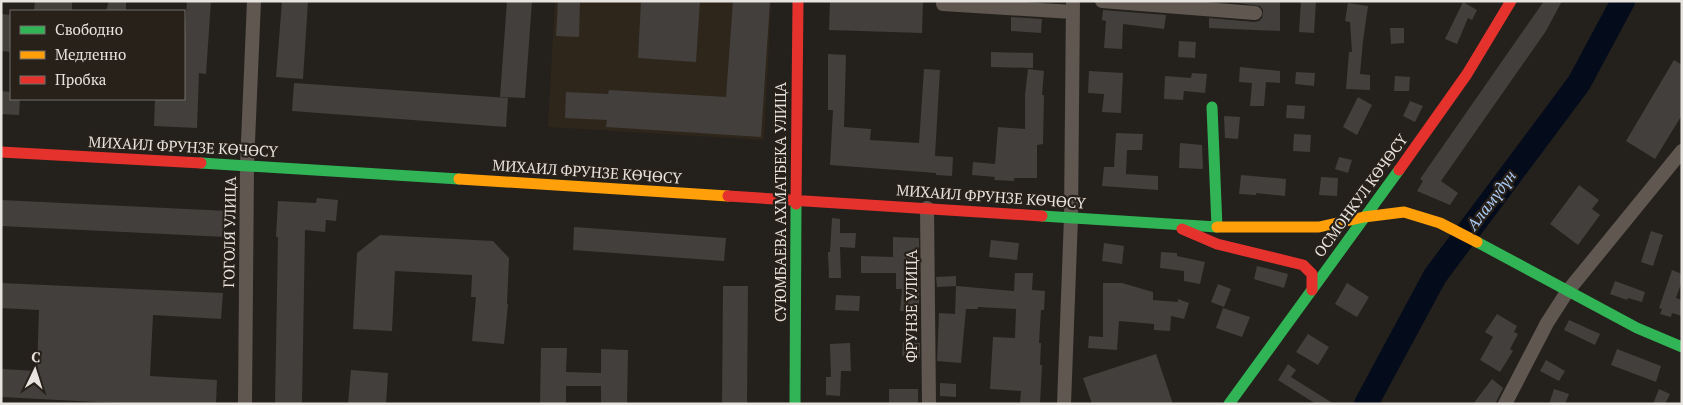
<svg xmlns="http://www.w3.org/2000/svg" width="1683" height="405" viewBox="0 0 1683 405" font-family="'PT Serif',serif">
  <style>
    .built { fill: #2f261b }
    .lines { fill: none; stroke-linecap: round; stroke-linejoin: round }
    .river { stroke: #040b1b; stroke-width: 24 }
    .building { fill: #423f3c }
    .street { stroke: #605850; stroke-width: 14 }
    .fast { stroke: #30b455; stroke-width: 11 }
    .slow { stroke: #ff9f0a; stroke-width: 11 }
    .jam { stroke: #e5322d; stroke-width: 11 }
    .labels { text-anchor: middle; stroke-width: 4.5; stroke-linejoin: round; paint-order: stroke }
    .street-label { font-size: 15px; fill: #e7e3de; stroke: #27211a }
    .water-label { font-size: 16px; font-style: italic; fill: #adccfa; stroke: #27211a }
  </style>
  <rect width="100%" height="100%" fill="#24211d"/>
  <path class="built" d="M555 1H771L764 140 548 127Z"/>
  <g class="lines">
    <path class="river" d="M1366 404 1435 276 1579 83 1623 1"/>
  </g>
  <path class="building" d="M35 1H72V11H34Z
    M109 1H126V11H106Z
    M187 1H211L206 74 199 73 197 128 154 126 155 99H184V43Z
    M282 1H308L303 79 276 77Z
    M507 1H532L525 98 500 97Z
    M558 1H580L579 37 556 36Z
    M641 1H700L696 62 638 58Z
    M733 1H770L761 137 606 127 607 120 565 118 566 92 608 94 609 90 726 97Z
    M830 1H923L922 33 829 30Z
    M1224 1H1280V31L1209 28V18L1254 22 1259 21 1262 18 1263 10 1260 6Z
    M1301 1H1316L1314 33 1299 32Z
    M1544 1H1562L1546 31 1441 181 1458 193 1450 205 1417 191 1423 181 1420 179Z
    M1463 2 1477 10 1472 20 1468 18 1457 44 1445 39Z
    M1348 3 1368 6 1363 41 1360 74 1370 75V90L1346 89 1349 52H1352L1350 22 1345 21Z
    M1103 10 1166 15 1164 29 1123 24 1122 49 1104 48 1106 21 1102 20Z
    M1 14 11 15V52L1 51Z
    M1011 17 1042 19 1041 33 1011 31Z
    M1390 28H1404V43L1391 44Z
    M1179 41 1196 42 1195 58 1178 57Z
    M991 52 1033 53V68L991 67Z
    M828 54 846 55 844 127 871 129 870 140 919 143 924 69 940 70 935 156 953 157 952 176 936 175V173L830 165 833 110H828Z
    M1674 60 1682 65V115L1655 159 1626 141Z
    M1240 67 1280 71V83L1266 82 1264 106H1250L1252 83 1239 82Z
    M1028 69 1044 71 1042 95H1044L1043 144 1037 145V178H1014V181L994 180 995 177 972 175 973 162 995 164 998 127 1025 129V95Z
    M1089 71 1123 73 1121 113 1102 112 1104 94 1088 93Z
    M1296 72 1315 73 1314 86 1295 84Z
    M1192 73 1207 74 1205 93 1184 91 1183 100 1164 99 1165 76 1191 78Z
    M1395 76 1410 77 1409 91H1394Z
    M294 83 508 98 506 127 292 111Z
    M1 91 11 92V99H20L19 115 1 114Z
    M1358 97 1372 105 1357 135 1343 127Z
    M1410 101 1423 106 1415 122 1403 116Z
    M1287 105 1305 106 1304 119 1286 118Z
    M1224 116 1240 117 1238 139 1225 138Z
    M1116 133 1143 134 1142 150H1127L1126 174 1158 176V190L1102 186 1104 167H1114Z
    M1294 134 1311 135 1310 152 1293 151Z
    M1180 143 1202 145 1203 169 1179 168Z
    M1339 157 1352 160 1348 173 1335 169Z
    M1241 175 1286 179 1285 196 1256 193V195L1239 194Z
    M1321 177 1338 178 1337 196 1319 195Z
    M1579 185 1599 200 1592 209 1600 215 1578 245 1550 224Z
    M317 198 338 200 336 221 326 220 325 232 305 230 302 404H275L278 237H276L278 201 316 203Z
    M1 200 228 211 226 237 1 226Z
    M832 218 840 219V233H856L855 248 840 247 841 278H829L828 252H830Z
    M574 227 726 238 724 261 573 250Z
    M1651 231 1663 235 1653 266 1641 262Z
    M380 235 493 241 509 258 507 304H508L504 344 472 341 476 297H471L472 275 395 271 392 331 353 329 357 253Z
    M893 237 919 238V312L900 311 902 289H896V273H861V256L893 257Z
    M991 240 1019 243 1017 260 989 257Z
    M1104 243 1124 246 1122 264 1102 261Z
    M1161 252 1177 253V256L1205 262 1200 284 1184 281V271L1160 268Z
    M1257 266 1288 274 1284 288 1254 279Z
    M1672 270 1682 274V281L1676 298 1682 300V316L1672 313 1671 317 1660 314 1662 309 1659 308Z
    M1015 273H1033L1032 290 1045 291 1044 310H1041L1039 343H1041L1040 365H1042L1040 404 1020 403 1021 391 990 389 993 337 1015 338 1016 309 978 307V309H966L961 363 937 361 939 313 955 314 956 286 1014 291Z
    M956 276V286L937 287 936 277Z
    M1615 281 1645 292 1642 302 1628 298 1627 300 1610 294Z
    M1 283 223 293 221 319 153 315 150 376 217 380 216 404H136L1 397V369L37 371 39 310 1 308Z
    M1103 283H1122L1153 292V300L1178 302V299L1189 303 1184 319 1171 316 1170 331 1154 330V324L1119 321 1117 350 1088 348 1089 336 1103 337Z
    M1347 283 1369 297 1357 317 1335 304Z
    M1218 284 1231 289 1224 307 1211 302Z
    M723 286H748L747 404H722Z
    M836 295 860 296 859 311 835 310Z
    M1223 308 1250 317 1242 337 1216 328Z
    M1497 314 1517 326 1514 332 1518 334 1510 349 1513 351 1500 372 1480 360 1493 337 1485 332Z
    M1569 320 1600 334 1595 345 1564 330Z
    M1308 334 1329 347 1318 365 1296 352Z
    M903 342 920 343V358L902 356Z
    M850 343 851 371H841L840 396 826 395V377H831L830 344Z
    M541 348H567L566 372 601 373V349L628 350 627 404H601V386H566V404H540Z
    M1617 349 1661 366 1656 382 1611 365Z
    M1156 354 1173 404H1092L1083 378Z
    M1546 360 1565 371 1559 381 1540 371Z
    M1288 364 1296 370 1291 377 1334 404H1316L1278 380Z
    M351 370 388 373 386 404H348Z
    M1492 379 1503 388 1495 404H1473Z
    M940 383 956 384V397L940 396Z
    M889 389H918V404H889Z
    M1554 389 1569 394 1565 404H1549Z
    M1659 389 1670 394 1665 404H1653Z"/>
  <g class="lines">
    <path class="street" d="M1102 1 1255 13
      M943 4 1073 12
      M927 208 929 404
      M245 404 247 165 254 1
      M1064 404 1071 217 1073 1
      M1505 404 1547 323 1567 292 1682 151"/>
    <path class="fast" d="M201 163 459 179
      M1042 216 1217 227 1212 107
      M1477 242 1637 328 1682 347
      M795 404 796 204
      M1229 404 1399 170"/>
    <path class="slow" d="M459 179 728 196
      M1217 227H1319L1364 217 1404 212 1440 223 1477 242"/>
    <path class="jam" d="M1 152 201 163
      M1399 170 1467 74 1511 1
      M728 196 1042 216
      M796 204 798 1
      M1182 229 1217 244 1303 265 1312 274V290"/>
  </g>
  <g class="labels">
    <g class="street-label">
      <text transform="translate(183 147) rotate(3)" y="5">МИХАИЛ ФРУНЗЕ КӨЧӨСҮ</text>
      <text transform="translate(587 172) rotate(4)" y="5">МИХАИЛ ФРУНЗЕ КӨЧӨСҮ</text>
      <text transform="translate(1361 196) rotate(-54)" y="5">ОСМОНКУЛ КӨЧӨСҮ</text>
      <text transform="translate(991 197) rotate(4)" y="5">МИХАИЛ ФРУНЗЕ КӨЧӨСҮ</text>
      <text transform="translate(781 202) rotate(-90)" y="5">СУЮМБАЕВА АХМАТБЕКА УЛИЦА</text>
      <text transform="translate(230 232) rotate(-89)" y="5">ГОГОЛЯ УЛИЦА</text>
      <text transform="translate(912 306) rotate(-90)" y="5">ФРУНЗЕ УЛИЦА</text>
    </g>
    <g class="water-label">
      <text transform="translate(1491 200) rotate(-53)" y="6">Аламүдүн</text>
    </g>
  </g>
  <rect width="1683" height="405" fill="none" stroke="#e7e3de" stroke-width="5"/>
  <rect x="10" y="10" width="175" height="90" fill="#27211a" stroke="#746f68"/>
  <rect x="20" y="26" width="25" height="8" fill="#30b455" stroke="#746f68"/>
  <text x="55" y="35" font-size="15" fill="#e7e3de">Свободно</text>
  <rect x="20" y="51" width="25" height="8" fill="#ff9f0a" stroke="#746f68"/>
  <text x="55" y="60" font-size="15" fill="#e7e3de">Медленно</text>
  <rect x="20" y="76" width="25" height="8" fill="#e5322d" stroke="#746f68"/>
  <text x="55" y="85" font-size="15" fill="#e7e3de">Пробка</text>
  <g transform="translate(35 370) rotate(4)" stroke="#27211a" stroke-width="4" paint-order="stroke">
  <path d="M0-4L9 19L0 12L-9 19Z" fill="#e7e3de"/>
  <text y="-8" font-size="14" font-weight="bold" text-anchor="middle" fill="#e7e3de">С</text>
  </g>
</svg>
